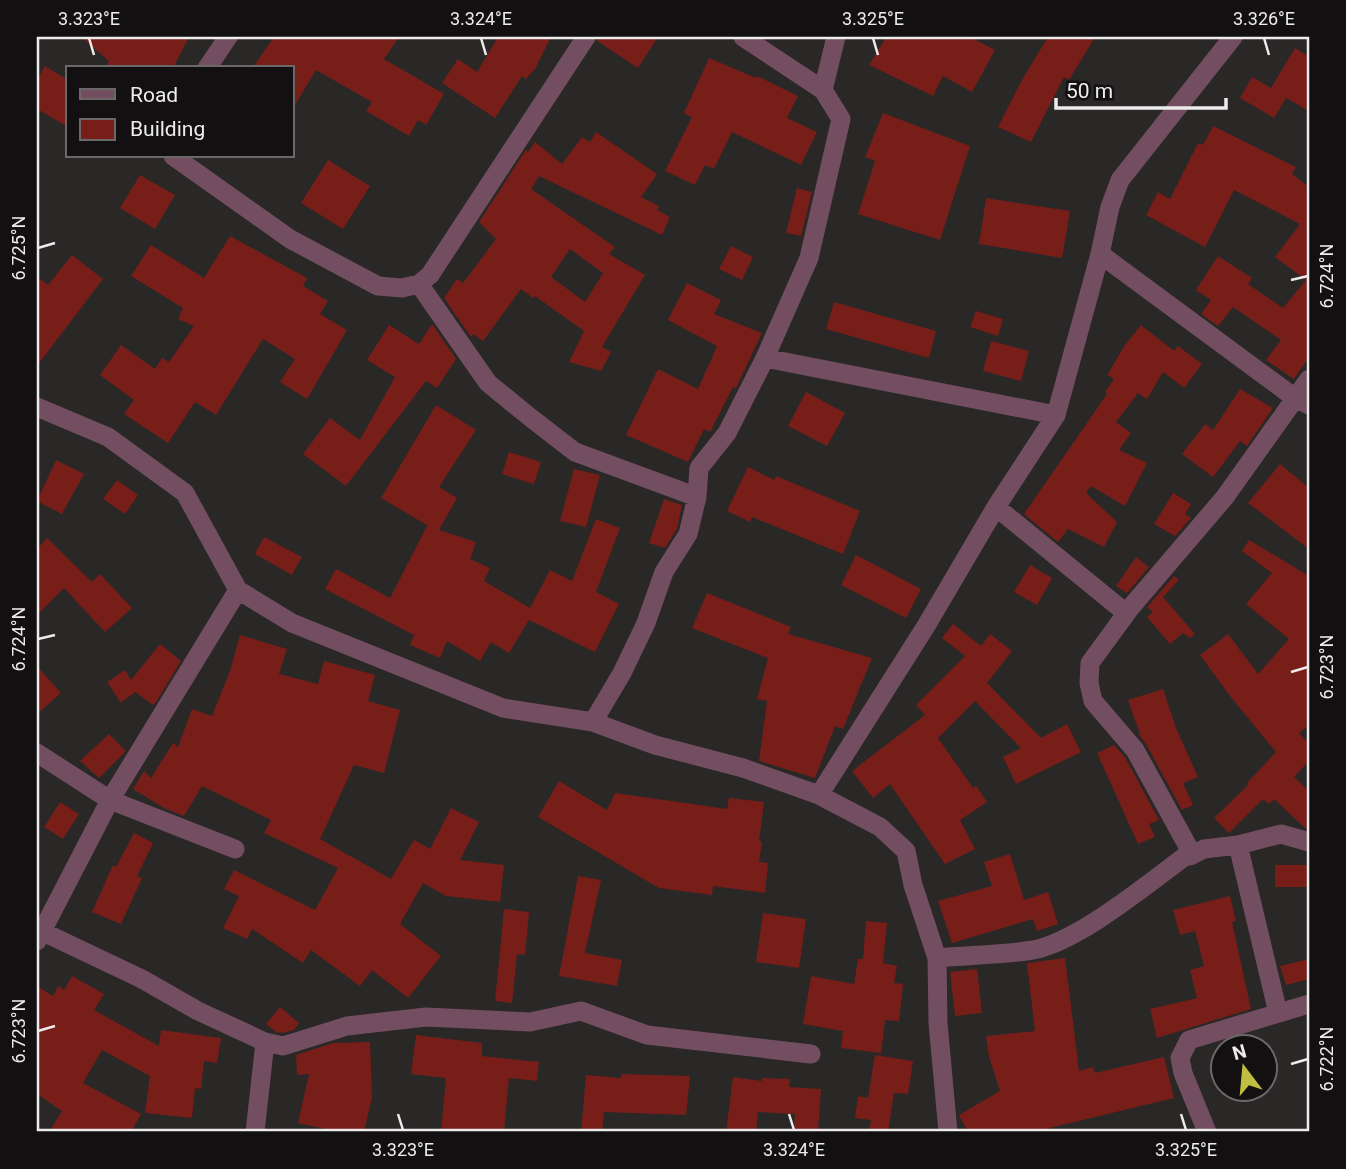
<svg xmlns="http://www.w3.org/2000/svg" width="1346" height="1169" viewBox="0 0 1346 1169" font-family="Roboto,sans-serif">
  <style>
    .building { fill: #771e19; fill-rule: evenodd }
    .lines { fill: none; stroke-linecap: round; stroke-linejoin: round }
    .minor { stroke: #724e60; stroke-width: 19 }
    .ticks { fill: none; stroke: #edebeb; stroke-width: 2.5 }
    .neatline { fill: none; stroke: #edebeb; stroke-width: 2.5 }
    .ticks-label { font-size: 18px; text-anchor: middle; fill: #edebeb }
  </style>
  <rect width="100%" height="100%" fill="#2a2727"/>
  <path class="building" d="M81 37H189L173 68H105L109 61Z
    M274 37H399L384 59 444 94 426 125 418 120 409 136 366 111 372 102 316 70 292 110V68H252Z
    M498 37H551L535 69 526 79 522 76 495 118 442 83 458 59 477 72Z
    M598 37H658L638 68 597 41Z
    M886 37H970L995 50 972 92 943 76 933 96 869 65Z
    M1048 37H1095L1069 80 1064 77 1031 142 998 127 1023 78Z
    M1295 48 1309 57V111L1286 98 1274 118 1240 98 1252 77 1271 88Z
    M709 58 756 78 757 76 798 96 787 118 817 132 801 165 732 132 714 169 705 165 695 185 665 171 692 117 684 113Z
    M45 66 68 80V127L37 109V80Z
    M883 113 970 146 940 240 858 214 875 161 865 157Z
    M1213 126 1296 167 1292 174 1309 187V357L1294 379 1266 360 1281 340 1233 307 1218 326 1201 314 1211 300 1196 290 1218 256 1252 278 1248 284 1283 308 1306 280 1275 257 1300 224 1234 190 1205 247 1146 215 1158 192 1170 199 1198 143 1203 145Z
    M596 132 657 174 641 197 659 206 657 210 670 217 662 235 539 176 531 189 615 247 609 254 645 275 602 347 611 352 601 371 569 362 584 331 535 296 533 298 521 289 483 341 473 334 471 337 444 298 457 279 463 283 496 239 479 222 526 150 528 152 535 142 562 164 582 137 590 142ZM570 249 603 273 585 302 551 277Z
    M328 160 370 186 343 229 301 203Z
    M140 175 175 195 155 229 120 208Z
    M797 188 812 192 801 236 786 233Z
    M986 198 1070 211 1062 258 979 244Z
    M230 236 307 278 303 286 328 301 320 314 347 330 307 399 280 382 295 359 263 339 216 415 195 402 168 443 124 414 134 400 100 375 121 345 155 369 162 358 169 362 194 326 178 319 183 308 131 276 151 245 204 278Z
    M731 246 753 257 742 280 719 269Z
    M72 255 103 279 37 366V276L48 285Z
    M687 283 721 300 714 314 762 333 736 388 733 387 710 432 704 429 688 462 626 435 658 369 698 389 717 346 668 320Z
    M834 302 936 331 929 358 826 329Z
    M976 311 1003 319 998 336 970 327Z
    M432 324 456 359 437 388 426 381 346 486 303 454 330 418 360 440 395 377 367 360 389 325 419 344Z
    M1141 325 1174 351 1178 346 1202 364 1184 388 1163 372 1147 399 1138 393 1116 422 1131 433 1119 450 1147 463 1125 506 1091 486 1086 493 1117 522 1104 547 1068 529 1058 542 1024 514 1107 394 1105 392 1114 379 1107 375 1125 345Z
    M991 341 1029 351 1021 381 983 371Z
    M1240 389 1273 408 1247 446 1240 441 1213 477 1182 454 1205 424 1213 430Z
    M806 392 845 413 827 446 788 426Z
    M436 405 476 430 439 487 457 498 439 530 476 542 470 559 490 568 484 581 530 608 550 570 572 581 596 519 620 528 596 592 619 604 595 652 529 620 509 653 491 642 480 661 447 641 440 658 410 645 414 635 325 589 336 569 390 598 427 526 430 527 381 498Z
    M509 452 541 462 534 484 502 474Z
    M56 460 84 474 62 514 37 501Z
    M1280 464 1309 488V549L1248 503Z
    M748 467 774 480 776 476 860 511 843 554 752 517 750 522 727 511Z
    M574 469 600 475 586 527 560 521Z
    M117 480 138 495 125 514 103 499Z
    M1173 493 1191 504 1185 514 1191 518 1175 536 1154 524Z
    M664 499 682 505 677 529 665 548 649 543Z
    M264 537 302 557 292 575 255 554Z
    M47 538 92 582 100 574 132 608 105 632 64 588 37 615V549Z
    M1249 540 1309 576V725L1299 733 1309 743V761L1294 777 1309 791V829L1305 828 1274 799 1269 804 1263 799 1229 833 1214 818 1248 785 1247 783 1276 752 1230 696 1200 655 1228 634 1258 674 1289 639 1246 604 1272 573 1242 551Z
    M856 555 921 589 906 618 841 585Z
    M1136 557 1149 567 1127 593 1116 586Z
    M1030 565 1052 578 1037 605 1014 592Z
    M1174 576 1179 580 1163 597 1195 634 1190 638 1183 633 1170 644 1147 617 1153 612 1147 607Z
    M707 593 791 627 788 634 872 658 843 729 835 726 815 778 759 761 767 701 757 699 768 658 692 628Z
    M953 624 981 646 990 634 1012 651 987 683 1041 738 1067 724 1081 752 1016 784 1003 757 1021 748 975 701 938 738 973 788 976 786 987 802 960 820 975 849 945 864 890 784 873 798 852 771 925 715 916 705 965 656 942 638Z
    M240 635 287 649 279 674 318 684 324 661 375 675 368 701 400 710 384 773 354 765 320 839 391 879 414 840 430 849 451 808 479 822 460 860 504 865 500 902 446 896 423 883 400 924 441 956 408 998 372 970 360 986 311 950 303 963 252 929 247 939 223 928 239 896 224 889 234 870 315 910 338 868 264 833 271 820 202 786 184 816 164 808 133 789 144 771 151 778 173 743 178 747 192 709 212 716 230 671Z
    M160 644 181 661 156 702 153 705 135 692 121 703 107 682 125 670 131 680Z
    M37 666 61 693 37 714Z
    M1163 689 1176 728 1198 777 1183 783 1193 805 1182 810 1146 744 1138 734H1140L1128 700Z
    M109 734 126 751 99 778 80 761Z
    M1114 745 1125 757 1159 820 1149 824 1155 837 1138 844 1097 753Z
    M559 781 607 810 615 793 727 809 729 798 764 802 759 841 762 842 759 862 768 863 765 893 713 886 712 895 659 888 538 817Z
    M60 802 79 814 63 839 44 827Z
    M134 833 153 843 137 876 142 878 121 924 92 912 113 865 116 867Z
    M1010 854 1024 900 1048 892 1058 924 1037 931 1033 919 952 943 938 901 992 886 984 862Z
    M1275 865H1309V887H1275Z
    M578 876 601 880 585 953 622 960 617 986 559 976Z
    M1230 896 1236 921 1232 922 1251 1009 1157 1038 1150 1009 1197 998 1190 970 1204 966 1195 931 1180 935 1173 910Z
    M504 909 529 912 525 955 517 954 512 1003 495 1001Z
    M763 913 806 919 799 968 756 962Z
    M866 921 887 923 883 963 897 966 894 983 903 984 899 1021 885 1020 881 1053 841 1048 843 1031 803 1024 811 976 854 984 858 959H863Z
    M1065 958 1079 1071 1093 1067 1095 1073 1164 1057 1174 1098 1033 1132H968L959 1115 1000 1091 989 1057 986 1036 1035 1031 1027 963Z
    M1309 959V979L1286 985 1280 966Z
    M977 969 982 1013 955 1016 950 972Z
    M72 976 104 994 94 1010 159 1046 161 1030 221 1038 217 1063 204 1061 201 1089 195 1088 192 1118 145 1113 150 1076 102 1050 83 1083 141 1114 131 1132H49L62 1111 37 1094V986L53 996 58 986 64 990Z
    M280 1007 299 1023 294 1030 282 1033 276 1032 266 1024Z
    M416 1035 482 1043V1056L539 1062 537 1081 509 1078 504 1132H441L446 1078 411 1074Z
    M370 1042 372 1097 364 1132H339L298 1123 309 1074 297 1075 296 1055 333 1043Z
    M875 1055 913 1061 908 1094 894 1093 888 1132H869L871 1120 855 1118 858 1096 868 1098Z
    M621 1074 690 1076 686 1115 604 1112 602 1132H581L586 1075 621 1078Z
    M733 1077 762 1081V1078L790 1079 789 1087 821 1089 818 1132H794L795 1114 758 1112 756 1132H726Z"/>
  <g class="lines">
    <path class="minor" d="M207 68 228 37
      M823 90 836 37
      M173 156 290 239 378 286 402 288 419 284 430 275 586 37
      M1100 254 1295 398 1309 405
      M419 284 488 383 531 418 575 452 697 497
      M765 358 1056 415
      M37 407 108 437 185 493 238 590 292 623 503 708 593 722 655 745 743 768 819 795 880 827 906 851 913 885 937 958 938 1023 948 1132
      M996 507 1126 613
      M593 722 622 673 646 623 664 572 688 534 697 497 699 468 727 433 765 358 809 258 841 119 823 90 743 37
      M37 753 110 800 235 849
      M819 795 926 626 996 507 1056 415 1100 254 1110 207 1120 180 1233 37
      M1238 845 1278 1013
      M1191 852 1135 750 1093 701 1089 683 1090 663 1131 607 1225 497 1309 379
      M43 932 142 979 198 1011 265 1042 283 1046 347 1026 426 1017 530 1022 581 1011 647 1035 811 1054
      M37 941 110 800 238 590
      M937 958C968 955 1002 955 1033 950 1080 941 1151 881 1191 852L1190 856 1204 849 1238 845 1281 834 1309 842
      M255 1132 265 1042
      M1207 1132 1183 1073 1180 1058 1189 1040 1309 1004"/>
  </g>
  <path class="ticks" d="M89 38 94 55M481 38 486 55M873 38 878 55M1264 38 1269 55M38 248 55 243M1291 280 1308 276M38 639 55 635M1291 672 1308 667M38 1031 55 1026M1291 1064 1308 1059M398 1114 403 1130M789 1114 794 1130M1181 1114 1186 1130"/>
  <rect width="1346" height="1169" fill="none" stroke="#121010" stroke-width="77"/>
  <rect x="66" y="66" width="228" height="91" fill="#121010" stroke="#6a6868" stroke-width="2"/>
  <rect x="80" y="89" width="35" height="10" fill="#724e60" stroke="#6a6868" stroke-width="2"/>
  <text x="130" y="102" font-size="21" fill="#edebeb">Road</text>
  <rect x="80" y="119" width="35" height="21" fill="#771e19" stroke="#6a6868" stroke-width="2"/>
  <text x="130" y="136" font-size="21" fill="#edebeb">Building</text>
  <g transform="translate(1244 1068) rotate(344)"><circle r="33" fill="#121010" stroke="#6a6868" stroke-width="2"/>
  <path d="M0-5L12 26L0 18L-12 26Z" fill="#bfbe41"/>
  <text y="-10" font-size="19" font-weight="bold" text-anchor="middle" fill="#edebeb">N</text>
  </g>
  <path d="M1056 98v10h170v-10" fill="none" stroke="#edebeb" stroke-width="3.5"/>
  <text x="1066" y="98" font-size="21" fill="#edebeb" stroke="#121010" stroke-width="5" paint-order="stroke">50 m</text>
  <rect x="38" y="38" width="1270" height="1092" class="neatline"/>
  <g class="ticks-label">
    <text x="89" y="25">3.323°E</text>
    <text x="481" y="25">3.324°E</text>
    <text x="873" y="25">3.325°E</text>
    <text x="1264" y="25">3.326°E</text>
    <text transform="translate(19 248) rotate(-90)" y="6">6.725°N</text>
    <text transform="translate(1327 276) rotate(-90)" y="6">6.724°N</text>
    <text transform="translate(19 639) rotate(-90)" y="6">6.724°N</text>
    <text transform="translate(1327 667) rotate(-90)" y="6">6.723°N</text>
    <text transform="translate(19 1031) rotate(-90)" y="6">6.723°N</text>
    <text transform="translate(1327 1059) rotate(-90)" y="6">6.722°N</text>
    <text x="403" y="1156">3.323°E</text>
    <text x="794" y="1156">3.324°E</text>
    <text x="1186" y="1156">3.325°E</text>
  </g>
</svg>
